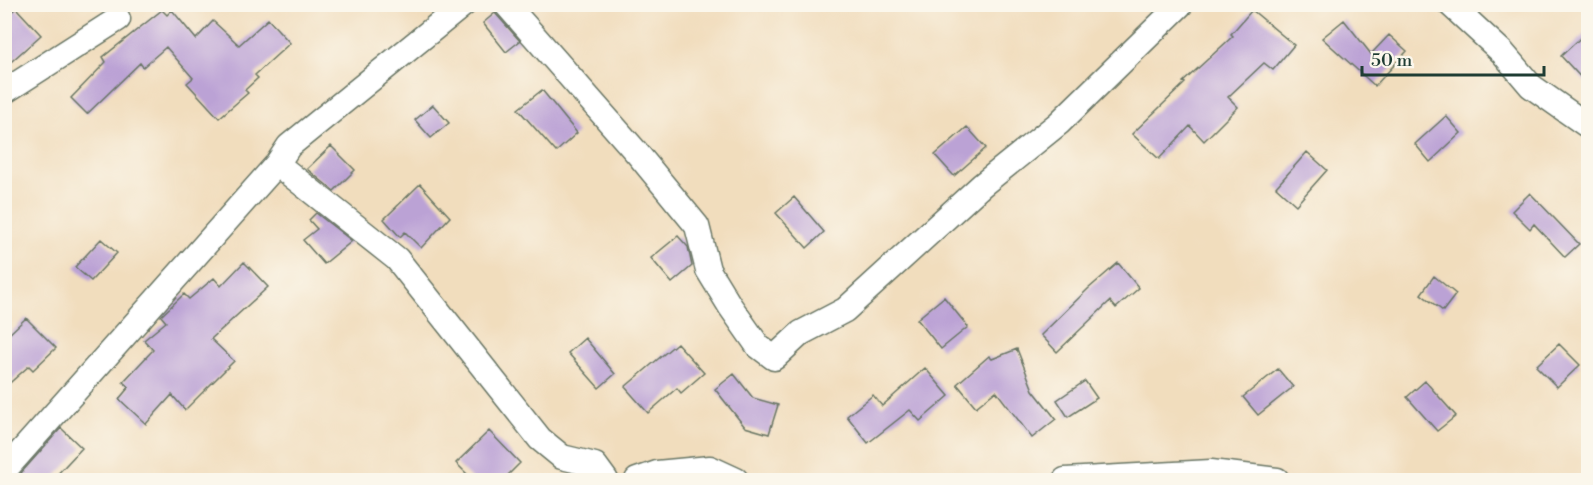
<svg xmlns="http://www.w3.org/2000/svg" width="1593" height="485" viewBox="0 0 1593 485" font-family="'Libre Bodoni',serif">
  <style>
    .building { fill: #bba2d5 }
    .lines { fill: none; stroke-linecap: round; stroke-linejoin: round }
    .minor-casing { stroke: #687564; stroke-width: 27 }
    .minor { stroke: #fff; stroke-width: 24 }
  </style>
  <rect width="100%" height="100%" fill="#fbf7ec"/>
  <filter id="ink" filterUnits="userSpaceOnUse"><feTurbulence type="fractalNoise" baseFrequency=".0167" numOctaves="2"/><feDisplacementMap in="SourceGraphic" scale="12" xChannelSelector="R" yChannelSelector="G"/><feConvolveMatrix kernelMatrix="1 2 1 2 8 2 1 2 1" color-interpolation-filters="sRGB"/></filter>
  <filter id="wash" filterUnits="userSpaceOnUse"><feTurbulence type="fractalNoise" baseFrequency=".008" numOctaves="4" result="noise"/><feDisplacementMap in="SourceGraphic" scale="24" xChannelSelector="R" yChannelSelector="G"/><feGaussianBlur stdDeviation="1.35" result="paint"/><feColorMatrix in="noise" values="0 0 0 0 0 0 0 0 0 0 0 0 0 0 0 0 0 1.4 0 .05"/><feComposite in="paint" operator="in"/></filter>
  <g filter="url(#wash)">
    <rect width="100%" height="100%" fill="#f1ddbd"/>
    <g id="blocks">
      <path class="building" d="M16 8 41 35 4 68V19Z
        M162 10 167 15 172 10 196 39 213 21 239 45 268 19 290 43 255 75 258 78 245 90 248 93 219 118 187 83 193 78 166 47 143 67 140 63 87 114 71 98 106 62 103 57Z
        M1252 10 1294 45 1273 70 1264 63 1228 97 1238 107 1204 141 1190 126 1159 159 1132 134 1185 83 1183 82 1233 36 1231 34Z
        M495 13 520 41 506 52 483 23Z
        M1344 20 1371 54 1389 35 1407 51 1375 86 1322 38Z
        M1588 31V85L1561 56Z
        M542 90 577 133 556 152 518 109Z
        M433 105 449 123 431 138 415 120Z
        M1446 116 1461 133 1430 162 1415 144Z
        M967 127 986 148 954 176 935 155Z
        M331 146 355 170 334 191 307 169Z
        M1307 152 1327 170 1296 205 1276 187Z
        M420 184 450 217 421 248 405 232 400 237 384 219Z
        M1530 193 1579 244 1565 257 1534 224 1530 229 1512 211Z
        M794 197 824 232 807 248 776 213Z
        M316 213 352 241 324 264 303 240 317 229 309 220Z
        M678 236 688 247 692 266 672 283 651 258Z
        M101 239 117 253 91 281 75 267Z
        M244 262 268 287 211 339 234 361 185 410 172 395 146 424 119 399 129 387 123 382 153 350 144 340 166 322 161 316 184 294 189 299 214 278 221 286Z
        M1118 263 1139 288 1116 308 1110 301 1057 352 1041 335 1088 289Z
        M1434 276 1456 294 1443 311 1421 294Z
        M944 297 968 327 941 349 917 319Z
        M26 318 56 348 33 370 29 366 4 388V339Z
        M585 338 615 374 599 388 568 353Z
        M677 343 704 373 681 393 677 388 648 413 625 387Z
        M1559 344 1580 365 1557 387 1536 366Z
        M1017 349 1033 390 1056 419 1032 438 996 391 976 407 957 384 989 356 992 359Z
        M925 368 949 396 920 421 910 410 868 443 847 416 873 395 882 406Z
        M1278 369 1293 387 1258 415 1243 397Z
        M734 374 753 398 778 405 769 434 745 427 715 389Z
        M1085 381 1097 398 1068 417 1057 400Z
        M1425 381 1456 416 1437 431 1407 397Z
        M61 428 82 448 52 480H29L21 473Z
        M489 431 520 463 503 480H473L456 463Z"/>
    </g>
  </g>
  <g filter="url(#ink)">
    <use href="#blocks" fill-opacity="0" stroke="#687564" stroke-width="1.5"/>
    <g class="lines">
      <g class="minor-casing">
        <path id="minor" d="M506 4 637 153 697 226 708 270 730 306 758 346 774 358 801 333 845 310 982 185 1059 123 1181 4
          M1450 4 1503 53 1531 86 1588 126
          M4 92 118 19
          M277 164 397 259 540 439 562 457 595 465 606 480
          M4 471 277 164 289 146 464 4
          M637 480 657 473 710 468 736 480
          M1065 480 1211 472 1277 480"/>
      </g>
      <use href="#minor" class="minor"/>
    </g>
  </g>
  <rect width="1593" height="485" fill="none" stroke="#fbf7ec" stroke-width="24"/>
  <path d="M1362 66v9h182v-9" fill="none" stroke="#1f3d34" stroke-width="3"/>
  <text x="1371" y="66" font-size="18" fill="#1f3d34" stroke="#fbf7ec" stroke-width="4.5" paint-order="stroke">50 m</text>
</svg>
